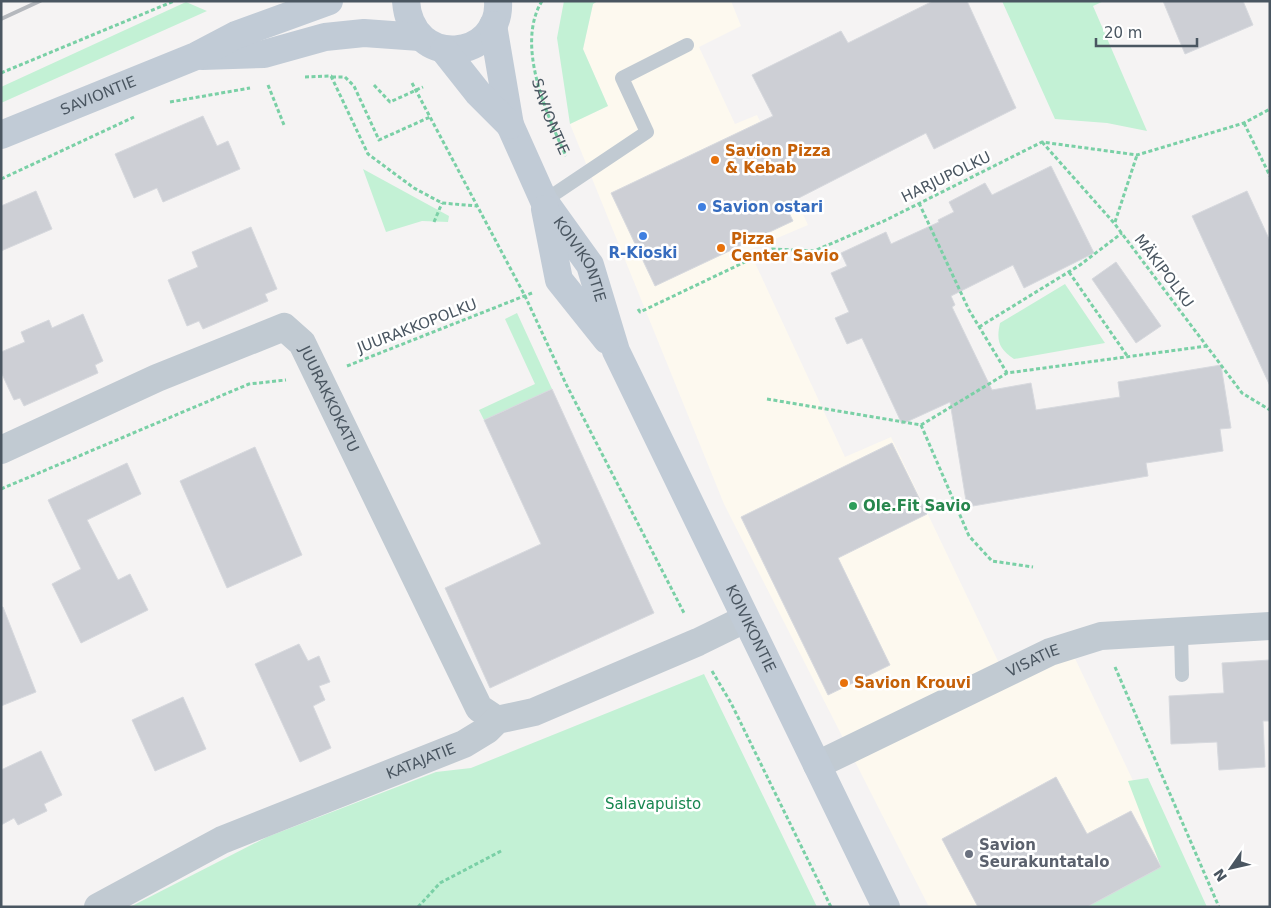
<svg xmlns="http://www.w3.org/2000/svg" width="1271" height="908" viewBox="0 0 1271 908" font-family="'DejaVu Sans',sans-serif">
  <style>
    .commercial { fill: #fdf9ef }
    .green { fill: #c3f1d5 }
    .building { fill: #cdcfd5; stroke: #d7d9de }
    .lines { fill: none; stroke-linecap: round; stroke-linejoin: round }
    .path { stroke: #7ad0a6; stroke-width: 3; stroke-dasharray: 4 2.5; stroke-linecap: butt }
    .lane { stroke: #c1cad2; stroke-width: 14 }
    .street { stroke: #c1cad2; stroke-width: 28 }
    .secondary { stroke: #c1cbd6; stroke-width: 28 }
    .rail { stroke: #b5b8bd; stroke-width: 4 }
    .food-dot { fill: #e8710a; stroke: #fff; stroke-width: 2 }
    .shop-dot { fill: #3f7fe0; stroke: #fff; stroke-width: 2 }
    .leisure-dot { fill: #2e9e5b; stroke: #fff; stroke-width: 2 }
    .worship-dot { fill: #6b7280; stroke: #fff; stroke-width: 2 }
    .labels { text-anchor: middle; stroke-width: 5; stroke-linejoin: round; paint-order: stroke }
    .street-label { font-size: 15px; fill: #4a5661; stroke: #fff }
    .food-label { font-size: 15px; font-weight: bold; fill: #c56008; stroke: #fff; text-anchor: start }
    .shop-label { font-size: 15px; font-weight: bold; fill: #366cbe; stroke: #fff; text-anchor: start }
    .leisure-label { font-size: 15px; font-weight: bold; fill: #27864d; stroke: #fff; text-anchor: start }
    .park-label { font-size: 15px; fill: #17864f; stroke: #fff }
    .worship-label { font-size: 15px; font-weight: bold; fill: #5b616d; stroke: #fff; text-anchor: start }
  </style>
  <rect width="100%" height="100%" fill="#f5f3f3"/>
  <path class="commercial" d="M598 1H731L741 26 699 47 735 124 757 115 808 225 749 250 845 457 891 437 1007 680 1071 650 1193 907H929L724 504 570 124 608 106 583 49 593 4Z"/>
  <path class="green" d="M564 1H598L593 4 583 49 608 106 570 124 557 38Z
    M1002 1H1104L1093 6 1147 131 1107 123 1055 119Z
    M186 2 207 11 1 103V87Z
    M363 169 449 216 448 222 422 221 386 232Z
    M1065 284 1105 343 1014 359C999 349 996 341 1000 323Z
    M517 313 552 389 484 420 479 410 535 384 505 319Z
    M704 674 817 907H130L267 837 436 772 471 768Z
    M1148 778 1207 907H1087L1161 867 1128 781Z"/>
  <path class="building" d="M933 1H967L1016 108 934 149 926 133 785 205 793 221 655 286 611 193 773 116 752 75 841 31 848 43Z
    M1163 1H1243L1253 25 1185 54Z
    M203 116 217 146 228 141 240 169 163 202 157 188 134 198 115 154Z
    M1051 166 1094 253 1024 288 1013 265 951 296 955 305 952 307 992 390 1031 383 1036 410 1120 397 1118 382 1221 365 1231 428 1220 429 1223 451 1146 463 1148 476 967 507 950 402 902 424 862 338 847 344 835 318 849 312 831 273 847 266 841 253 886 232 891 244 939 222 938 220 954 212 949 202 985 183 992 195Z
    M36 191 52 229 1 251V206Z
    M1247 191 1270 241V386L1192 216Z
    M251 227 277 289 265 294 268 301 203 329 199 321 187 326 168 280 198 267 192 252Z
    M1116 262 1161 326 1136 343 1092 279Z
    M83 314 103 361 95 365 98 373 24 406 20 398 14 400 1 372V352L25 342 21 332 49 320 52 328Z
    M552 389 654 613 490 688 445 588 541 544 484 420Z
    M892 443 927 514 838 558 890 665 828 695 741 517Z
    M255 447 302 555 227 588 180 481Z
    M127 463 141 494 87 520 118 580 130 574 148 610 81 643 52 584 81 569 48 500Z
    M1 607H3L36 692 1 706Z
    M299 644 308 661 319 656 330 682 319 686 325 700 313 706 331 748 300 762 255 664Z
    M1270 660V721H1263L1265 767 1219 770 1217 742 1171 744 1169 696 1224 693 1222 663Z
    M183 697 206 749 155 771 132 720Z
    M41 751 62 795 44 804 47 811 18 825 14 818 1 825V770Z
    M1056 777 1087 834 1131 811 1161 867 1087 907H978L942 839Z"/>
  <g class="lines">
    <g class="path">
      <path id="s1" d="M542 1C515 45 547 115 566 156"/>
      <path d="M1 73 174 1"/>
      <path d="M305 77 331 76 368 154 414 188 442 203 477 206"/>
      <path d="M332 77H345L354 86 379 140 430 117"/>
      <path d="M412 83 525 296 566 384 684 613"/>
      <path d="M268 85 284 125"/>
      <path d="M374 85 390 102 423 87"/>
      <path d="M170 102 250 88"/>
      <path d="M1244 123 1270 176"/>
      <path d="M1042 142 1114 223 1242 393 1270 410"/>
      <path d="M1 179 134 117"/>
      <path d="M919 203 969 310 1007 373"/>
      <path d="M434 222 442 203"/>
      <path d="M1115 222 1137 155"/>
      <path d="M1069 272 1128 357"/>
      <path d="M638 309 640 312 772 249 814 251 884 221 1042 142 1137 155 1244 123 1270 109"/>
      <path d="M979 327 1080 265 1122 233"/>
      <path d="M347 366 532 293"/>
      <path d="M767 399 921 425 1007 373 1207 346"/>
      <path d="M921 425 969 536 992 561 1033 567"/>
      <path d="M1 489 249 384 286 380"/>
      <path d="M1115 667 1219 907"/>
      <path d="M712 671 731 703 831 907"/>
      <path d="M418 907 440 883 503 850"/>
    </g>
    <path class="lane" d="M544 201 647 132 622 78 687 45
      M1181 633 1182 675"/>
    <g class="street">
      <path id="s2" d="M1 450 157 378 284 327 302 343 479 708 497 720"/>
      <path id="s3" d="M817 765 1050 652 1101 636 1270 626"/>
      <path id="s4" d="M98 907 222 840 464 744 487 730 497 720 534 712 698 642 745 619"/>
    </g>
    <g class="secondary">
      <path d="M406 1C411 71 502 60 498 1"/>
      <path id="s5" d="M493 25 510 125 544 201 590 265 616 351 886 907"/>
      <path d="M444 50 478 93 510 125"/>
      <path d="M202 56 264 54 325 37 364 33 420 37"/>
      <path id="s6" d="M1 135 196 56 236 35 329 1"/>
      <path d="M545 209 559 280 607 340"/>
    </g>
    <path class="rail" d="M1 19 40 1"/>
  </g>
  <g class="food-dot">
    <circle cx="715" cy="160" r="5"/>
    <circle cx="721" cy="248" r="5"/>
    <circle cx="844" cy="683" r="5"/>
  </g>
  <g class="shop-dot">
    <circle cx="702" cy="207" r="5"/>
    <circle cx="643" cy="236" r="5"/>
  </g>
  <circle class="leisure-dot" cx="853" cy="506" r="5"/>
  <circle class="worship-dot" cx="969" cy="854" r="5"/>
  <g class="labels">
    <g class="street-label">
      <text dy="5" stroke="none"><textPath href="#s6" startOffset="105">SAVIONTIE</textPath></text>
      <text dy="5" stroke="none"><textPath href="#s1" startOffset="120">SAVIONTIE</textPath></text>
      <text transform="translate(946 177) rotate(-26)" y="5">HARJUPOLKU</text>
      <text dy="5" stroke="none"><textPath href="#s5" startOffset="254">KOIVIKONTIE</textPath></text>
      <text transform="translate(1164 271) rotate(53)" y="5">MÄKIPOLKU</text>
      <text transform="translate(417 326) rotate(-21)" y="5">JUURAKKOPOLKU</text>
      <text dy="5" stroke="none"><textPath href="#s2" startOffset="395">JUURAKKOKATU</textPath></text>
      <text dy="5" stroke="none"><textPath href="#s5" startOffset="662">KOIVIKONTIE</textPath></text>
      <text dy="5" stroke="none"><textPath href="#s3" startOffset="240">VISATIE</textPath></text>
      <text dy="5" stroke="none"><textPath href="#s4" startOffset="355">KATAJATIE</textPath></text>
    </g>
    <g class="food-label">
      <text x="725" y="156">Savion Pizza<tspan x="725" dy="17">&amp; Kebab</tspan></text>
      <text x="731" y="244">Pizza<tspan x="731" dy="17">Center Savio</tspan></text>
      <text x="854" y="688">Savion Krouvi</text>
    </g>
    <g class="shop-label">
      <text x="712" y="212">Savion ostari</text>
      <text x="643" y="258" text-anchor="middle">R-Kioski</text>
    </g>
    <g class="leisure-label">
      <text x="863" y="511">Ole.Fit Savio</text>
    </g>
    <g class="park-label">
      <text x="653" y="809">Salavapuisto</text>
    </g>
    <g class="worship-label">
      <text x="979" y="850">Savion<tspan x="979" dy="17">Seurakuntatalo</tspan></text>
    </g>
  </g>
  <rect width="1271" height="908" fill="none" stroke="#4a5661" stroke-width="5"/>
  <g transform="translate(1231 868) rotate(236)" stroke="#ffffff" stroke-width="4" paint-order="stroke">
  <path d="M0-4L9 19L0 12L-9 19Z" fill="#4a5661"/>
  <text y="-8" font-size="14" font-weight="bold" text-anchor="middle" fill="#4a5661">N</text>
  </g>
  <path d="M1096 38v8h101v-8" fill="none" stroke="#4a5661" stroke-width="2.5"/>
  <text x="1104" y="38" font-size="15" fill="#4a5661" stroke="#ffffff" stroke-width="4" paint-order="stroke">20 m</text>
</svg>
